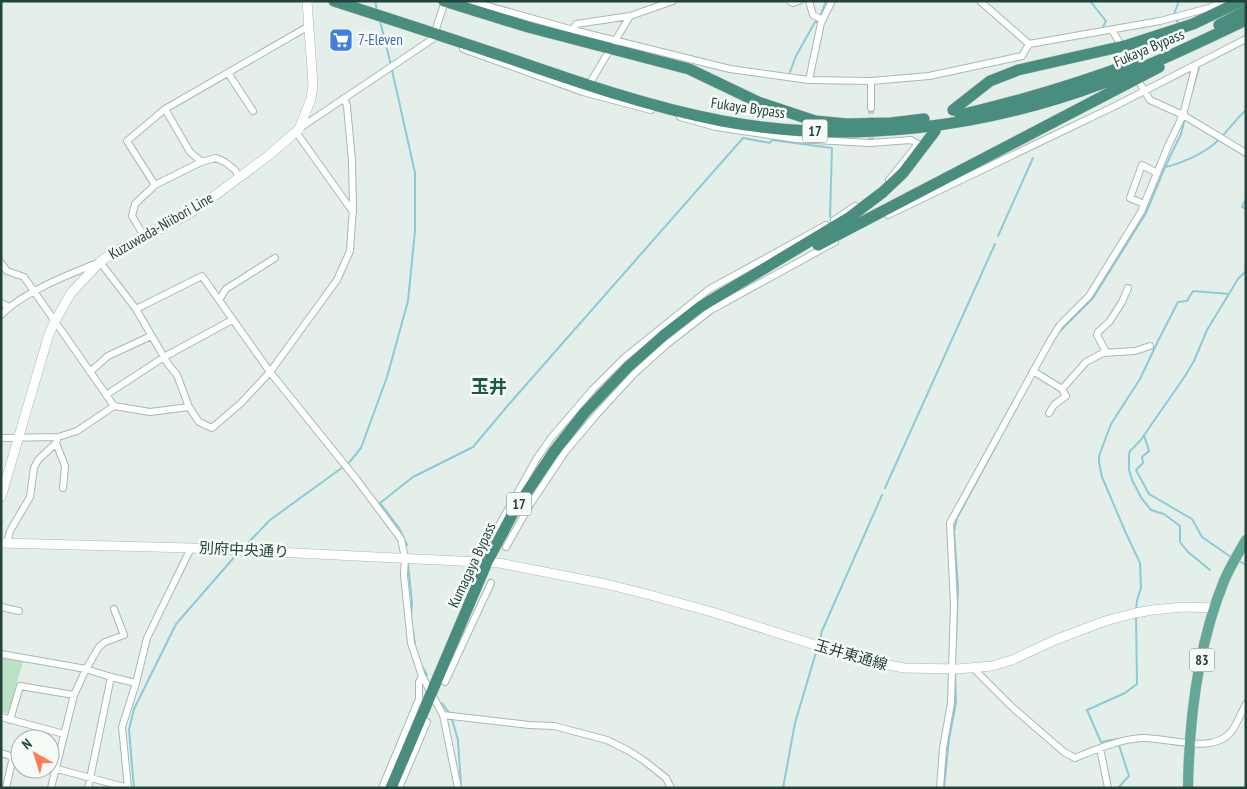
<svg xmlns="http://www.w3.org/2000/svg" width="1247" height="789" viewBox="0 0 1247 789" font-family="'PT Sans Narrow','Noto Sans JP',sans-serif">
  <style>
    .green { fill: #bce2c6 }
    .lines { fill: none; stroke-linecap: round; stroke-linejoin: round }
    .stream { stroke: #89cbd8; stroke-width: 2 }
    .minor-tunnel { stroke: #becdc7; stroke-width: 6; stroke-dasharray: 6 3; stroke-linecap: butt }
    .minor-casing { stroke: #a7b8b2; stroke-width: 8 }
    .tertiary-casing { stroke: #a7b8b2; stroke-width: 10 }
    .secondary-casing { stroke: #a2bcb3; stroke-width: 10 }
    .primary-casing { stroke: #c1cac8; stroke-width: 11 }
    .trunk-casing { stroke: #c1cac8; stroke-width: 12 }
    .minor { stroke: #fff; stroke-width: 6 }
    .tertiary { stroke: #fff; stroke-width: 9 }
    .secondary { stroke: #fff; stroke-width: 9 }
    .primary { stroke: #66a897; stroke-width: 10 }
    .trunk { stroke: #488d7d; stroke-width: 11 }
    .labels { text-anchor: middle; stroke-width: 5; stroke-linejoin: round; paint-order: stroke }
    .shield { fill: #f6fbf8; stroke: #627a73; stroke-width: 1 }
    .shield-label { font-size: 14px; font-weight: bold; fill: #22433a }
    .shop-label { font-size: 15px; fill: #366cbe; stroke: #f6fbf8; text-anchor: start }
    .street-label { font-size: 15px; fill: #22433a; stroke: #f6fbf8 }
    .quarter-label { font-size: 18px; font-weight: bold; fill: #1c5749; stroke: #f6fbf8 }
  </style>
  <rect width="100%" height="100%" fill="#e5efea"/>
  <path class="green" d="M1 658 23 662 8 713 1 712Z"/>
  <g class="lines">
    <path class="stream" d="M375 1 377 10
      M1090 1 1106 21 1103 27
      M380 21 391 65
      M1178 23 1174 14 1179 1
      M790 72 796 56 815 22H818L826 1
      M1192 92 1199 67
      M1165 167C1180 164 1200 155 1213 145 1225 135 1234 121 1246 110
      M1246 199 1242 207 1246 209
      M998 236 1033 158
      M1058 333 1093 298 1146 213 1165 167 1181 134 1185 118
      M1144 435 1149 451 1142 457 1143 463 1136 470 1149 494 1192 519 1202 537 1231 557
      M347 465 361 448 387 377 408 301 415 231V173L392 70
      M885 488 995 244
      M407 545 399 528 380 503 413 477 473 447 510 403 743 138 770 143 772 140 832 148 830 217
      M244 547 270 520 343 467
      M1239 561 1246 565
      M408 564 412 602 411 618
      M1210 570 1188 552 1180 542V526L1164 514 1151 510 1142 499 1132 480 1129 470V454L1130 451 1140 441 1185 376 1194 361 1207 330 1238 279 1246 271
      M1136 610 1137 600 1141 588 1140 563 1125 531 1102 477 1099 462V456L1111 424 1140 379 1158 341 1178 302 1187 301 1193 291 1229 294
      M413 630 415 645
      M956 639 958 587 954 531 957 518 999 440
      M819 642 822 631 882 495
      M422 666 427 675
      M442 703 450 714
      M452 719 458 740 461 785
      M134 788 129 730 134 709 176 624 237 554
      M783 788 795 723 817 649
      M944 788 949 739 956 703 955 671
      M1118 788 1129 776 1117 739 1101 742 1087 710 1125 693 1137 684 1136 617"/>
    <path class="minor-tunnel" d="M1120 45 1130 65
      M871 108V139"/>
    <g class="minor-casing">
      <path id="minor" d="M470 1 573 30 730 69 809 80 871 81 929 76 1022 56 1029 44 1160 21 1209 8 1224 1
        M790 1 793 3 799 1
        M809 1 813 15 823 20
        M980 1 1029 44
        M573 30 576 24 630 16 673 1
        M1112 30 1118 40
        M434 35 445 1
        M463 49 583 92 651 110
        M228 73 253 111
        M809 80 821 23 832 1
        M871 81V108
        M1139 82 1150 100 1183 115 1246 153
        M587 88 630 16
        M165 109 190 152 202 162
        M680 117 716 127 796 139 870 143 911 140 921 146
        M300 128 434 38
        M296 132 353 212
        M889 180 918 144
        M155 185 127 141 165 109 309 26
        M1144 204 1130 198 1142 165 1157 173
        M888 215 1115 106 1246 39
        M834 220 855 206
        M144 236 132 216 135 204 155 185 201 162 216 158 225 162 235 170 240 178
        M1 263 7 271 24 277 114 406
        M219 300 226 289 275 258
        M1 303 9 307
        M136 309 202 276 270 372 357 480 401 539 405 558 404 575 411 643 422 676 443 715 458 788
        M1 315C23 292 70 274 100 262L136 309 168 364 177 375 189 407 199 422 212 428 241 403 270 372 337 280 350 251 353 207 352 161 347 106 344 98
        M1106 352 1097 335 1098 332 1110 321 1122 302 1128 288
        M1033 371 1062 389 1066 396 1054 405 1049 413
        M90 372 108 356 151 336
        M1062 389 1086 362 1103 353 1135 351 1150 346
        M106 395 164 357 232 320
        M1 438 58 437 77 431 114 406 150 412 189 407
        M57 440 56 443 65 466 63 488
        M492 538 537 458 551 438 593 389 624 358 708 290 826 225
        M7 543 10 531 30 497 34 468 38 460 56 443
        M506 547 531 503 565 452 598 413 634 374 666 345 711 310 835 242
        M1 607 19 611
        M1 654 86 669 111 677 136 683
        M973 668 1012 707 1064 752 1075 758C1094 750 1120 739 1142 738 1167 737 1212 755 1231 732 1237 724 1241 713 1246 704
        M445 682 491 583
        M443 715 529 725 554 726 607 740 629 751 643 760 666 778 671 788
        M1 717 64 734
        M10 720 20 686 74 695
        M1100 748 1108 788
        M1 753 20 759
        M50 767 128 788
        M6 788 13 757
        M51 788 74 695 86 669 99 647 105 642 124 635 114 609
        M88 788 111 677
        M128 788 122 727 136 683 147 638 191 548
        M382 788 419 699V682L422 676
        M399 788 427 722
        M940 788 943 748 951 703 954 604 950 523 1051 339 1060 325 1089 296 1141 212 1169 144 1183 115 1196 64"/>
    </g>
    <g class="tertiary-casing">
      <path id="tertiary" d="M1 543 191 548 499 563 606 584 650 595 712 612 859 659 904 668 957 669 992 666 1012 660 1055 640 1105 621 1136 613 1152 610 1184 607 1214 608"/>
    </g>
    <g class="secondary-casing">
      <path id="secondary" d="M1 497 49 334 55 321 71 293 100 262 111 254 187 215 202 205 268 156 299 129 311 99 313 84 307 1"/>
    </g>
    <g class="primary-casing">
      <path id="primary" d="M1188 788C1189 719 1198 645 1224 581 1230 567 1238 554 1246 540"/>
    </g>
    <g class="trunk-casing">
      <path id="trunk" d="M334 1C393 20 452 39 511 59 580 83 650 107 722 121 851 145 984 128 1106 82 1154 64 1200 42 1246 20
        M444 1 528 27 689 69 758 102 815 121 847 124 891 123 924 119
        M1219 25 1246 11
        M953 110 990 81 1018 70 1128 45 1193 24 1241 1
        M960 115C1020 101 1075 85 1133 63
        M818 245 1159 67
        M391 788 487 562 513 513 553 453 585 412 628 367 664 335 700 307 850 217 883 192 903 173 935 131"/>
    </g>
    <use href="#minor" class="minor"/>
    <use href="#tertiary" class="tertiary"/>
    <use href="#secondary" class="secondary"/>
    <use href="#primary" class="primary"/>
    <use href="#trunk" class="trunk"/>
  </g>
  <defs>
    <g id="supermarket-square" transform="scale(1.25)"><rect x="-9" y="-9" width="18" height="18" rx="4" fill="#3f7fe0" stroke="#f6fbf8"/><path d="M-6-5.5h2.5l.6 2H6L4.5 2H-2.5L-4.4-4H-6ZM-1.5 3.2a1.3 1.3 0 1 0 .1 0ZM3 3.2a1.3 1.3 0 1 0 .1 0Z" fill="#fff"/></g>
  </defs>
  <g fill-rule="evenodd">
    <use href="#supermarket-square" x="341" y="40"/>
  </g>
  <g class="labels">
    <g class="shield">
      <rect x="802.5" y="119.5" width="25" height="23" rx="4"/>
      <rect x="506.5" y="492.5" width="25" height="23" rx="4"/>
      <rect x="1189.5" y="648.5" width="25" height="23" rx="4"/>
    </g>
    <g class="shield-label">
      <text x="815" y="136">17</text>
      <text x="519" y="509">17</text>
      <text x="1202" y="665">83</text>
    </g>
    <g class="shop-label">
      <text x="358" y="45">7-Eleven</text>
    </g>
    <g class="street-label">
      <text transform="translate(1149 48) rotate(-23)" y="5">Fukaya Bypass</text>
      <text transform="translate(748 108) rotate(8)" y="5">Fukaya Bypass</text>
      <text transform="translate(161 226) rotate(-30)" y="5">Kuzuwada-Niibori Line</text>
      <text transform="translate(244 550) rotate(3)" y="5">別府中央通り</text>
      <text transform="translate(472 565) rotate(-65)" y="5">Kumagaya Bypass</text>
      <text transform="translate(851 655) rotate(16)" y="5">玉井東通線</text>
    </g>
    <g class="quarter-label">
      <text x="489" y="393">玉井</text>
    </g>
  </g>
  <rect width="1247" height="789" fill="none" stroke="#22433a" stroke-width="5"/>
  <g transform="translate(35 754) rotate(321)"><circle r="24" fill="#f6fbf8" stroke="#a1b1ac"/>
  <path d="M0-4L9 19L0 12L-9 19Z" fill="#fd7e55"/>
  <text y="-8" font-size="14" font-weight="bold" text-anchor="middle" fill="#22433a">N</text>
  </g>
</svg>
